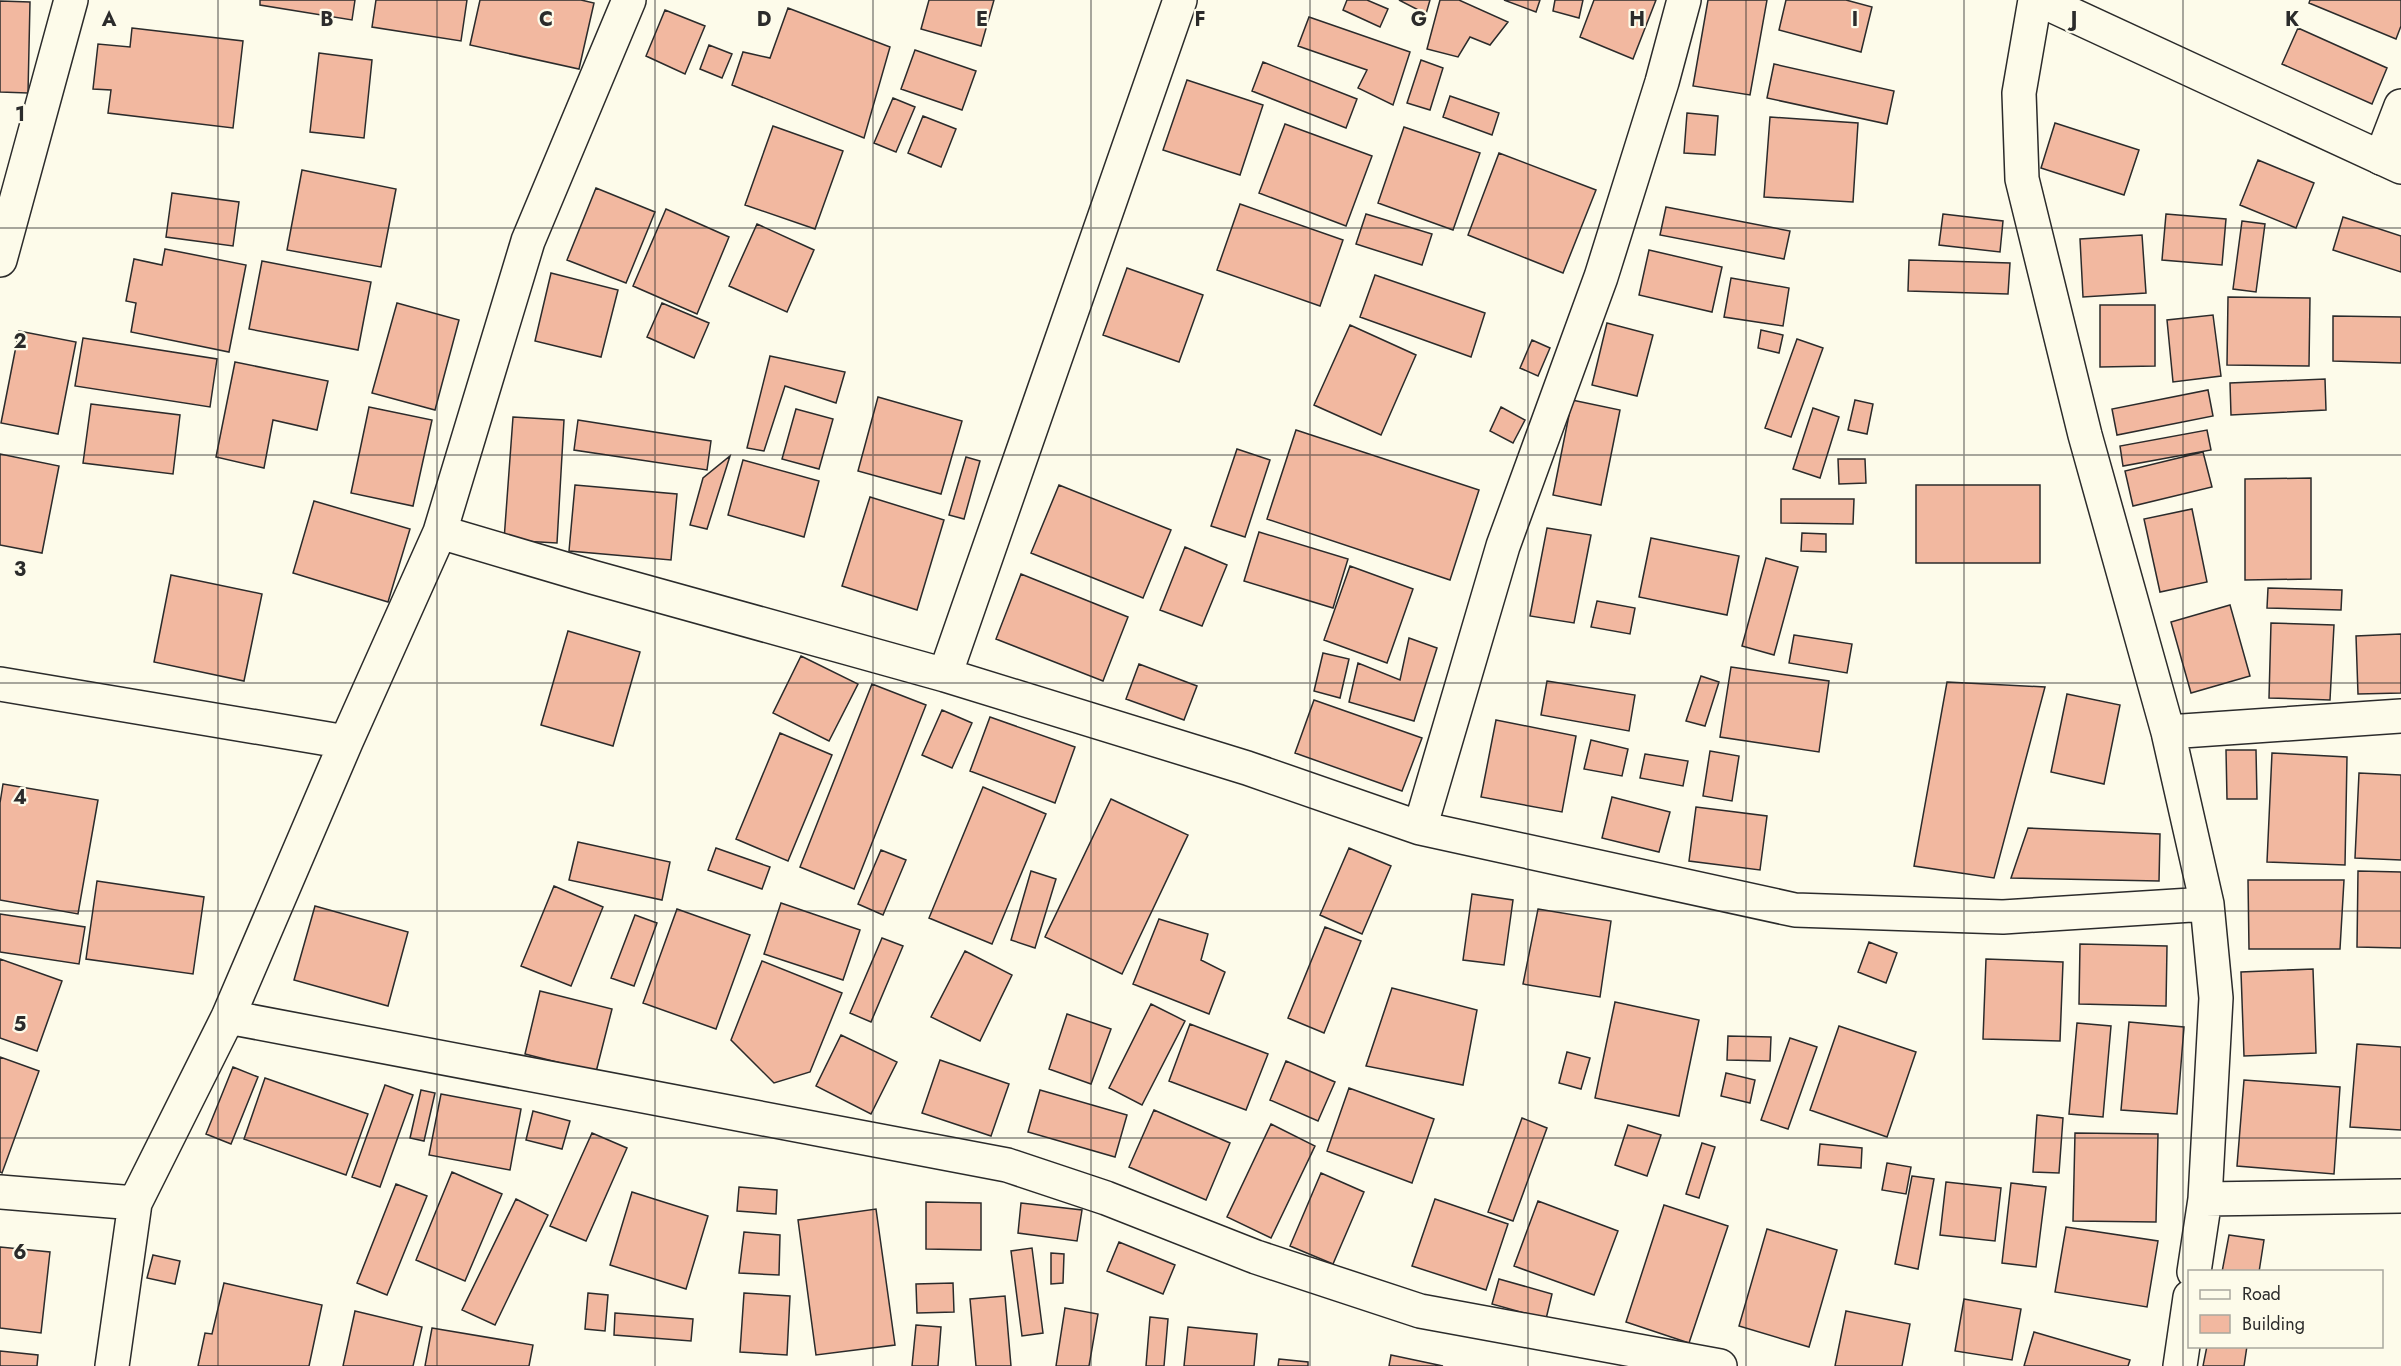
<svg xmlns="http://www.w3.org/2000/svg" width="2401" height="1366" viewBox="0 0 2401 1366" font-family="Jost,sans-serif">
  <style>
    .building { fill: #f2b8a0; stroke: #2b2b2b; stroke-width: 1.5 }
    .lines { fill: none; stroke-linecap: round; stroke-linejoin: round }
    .minor-casing { stroke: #2b2b2b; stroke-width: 36 }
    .tertiary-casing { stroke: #2b2b2b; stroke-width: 36 }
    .minor { stroke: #fdfbea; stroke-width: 33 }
    .tertiary { stroke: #fdfbea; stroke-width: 33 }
    .grid { fill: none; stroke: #2b2b2b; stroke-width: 1.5; stroke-opacity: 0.55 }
    .grid-label { font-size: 20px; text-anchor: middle; font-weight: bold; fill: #2b2b2b; stroke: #fdfbea; stroke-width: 4.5; stroke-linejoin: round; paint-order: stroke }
  </style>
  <rect width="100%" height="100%" fill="#fdfbea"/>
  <path class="building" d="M260 0H355L352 20 260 5Z
    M376 0H467L461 41 372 27Z
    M480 0H581L594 3 579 69 470 45Z
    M929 0H994L981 46 921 29Z
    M1347 0H1367L1388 9 1380 27 1343 10Z
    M1399 0H1430L1426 14Z
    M1440 0H1459L1508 22 1490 45 1470 37 1458 57 1427 49Z
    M1504 0H1540L1536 12Z
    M1555 0H1583L1579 18 1553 11Z
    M1594 0H1656L1633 59 1580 37Z
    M1708 0H1767L1750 95 1693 86Z
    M1786 0H1846L1872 7 1861 52 1779 30Z
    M2310 0H2401V26L2396 39 2309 3Z
    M0 1 30 2 28 93 0 92Z
    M788 8 890 47 864 138 732 85 743 52 770 58Z
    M665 10 705 26 685 74 646 56Z
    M1309 17 1410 52 1393 105 1358 88 1367 70 1298 46Z
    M132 28 243 41 233 128 108 113 111 90 93 89 98 44 130 47Z
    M2298 28 2387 68 2372 104 2282 64Z
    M709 45 732 54 722 78 700 69Z
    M915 50 976 71 962 110 901 89Z
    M319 53 372 60 364 138 310 132Z
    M1421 60 1443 68 1430 110 1407 103Z
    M1263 62 1357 99 1346 128 1252 91Z
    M1774 64 1894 91 1887 124 1767 98Z
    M1187 80 1263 105 1240 175 1163 150Z
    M1450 96 1499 113 1492 135 1443 117Z
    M893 98 915 107 896 152 874 143Z
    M1687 113 1718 116 1715 155 1684 153Z
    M923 116 956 129 941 167 908 153Z
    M1770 117 1858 123 1853 202 1764 197Z
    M2055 123 2139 150 2124 195 2041 168Z
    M1285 124 1372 156 1346 226 1259 193Z
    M773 126 843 151 815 229 745 205Z
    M1404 127 1480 153 1453 230 1378 203Z
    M1499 153 1596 190 1563 273 1468 235Z
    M2258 160 2314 183 2296 228 2240 205Z
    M302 170 396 189 381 267 287 250Z
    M596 188 655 212 626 283 567 260Z
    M172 193 239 202 233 246 166 237Z
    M1240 204 1343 240 1320 306 1217 270Z
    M1666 207 1790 231 1784 259 1660 235Z
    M666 209 729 237 697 314 633 286Z
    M1366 214 1432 234 1422 265 1356 244Z
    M1943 214 2003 221 2000 252 1939 245Z
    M2166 214 2226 219 2222 265 2162 260Z
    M2343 217 2401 236V272L2333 250Z
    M2242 221 2265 224 2256 292 2233 289Z
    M757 224 814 250 787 312 729 286Z
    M2142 235 2146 293 2083 297 2080 239Z
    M165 249 246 265 229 352 131 332 136 303 126 301 134 259 162 265Z
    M1649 250 1722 267 1712 312 1639 295Z
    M1909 260 2010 263 2008 294 1908 291Z
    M262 261 371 282 358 350 249 329Z
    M1127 268 1203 295 1179 362 1103 335Z
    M551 273 618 290 601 357 535 341Z
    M1375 275 1485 313 1471 357 1360 317Z
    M1731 278 1789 288 1783 326 1724 317Z
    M2228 297 2310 298 2309 366 2227 365Z
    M397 303 459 320 435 410 372 393Z
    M662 303 709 323 694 358 647 337Z
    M2100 305H2155V366L2100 367Z
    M2213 315 2221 376 2173 382 2167 320Z
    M2333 316 2401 317V363L2333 361Z
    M1607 323 1653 335 1637 396 1592 385Z
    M1350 325 1416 355 1381 435 1314 405Z
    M1761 330 1783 335 1779 353 1758 348Z
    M19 331 76 342 58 434 1 423Z
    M83 338 217 359 210 407 75 386Z
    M1797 339 1823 348 1791 437 1765 428Z
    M1532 340 1550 348 1538 376 1520 368Z
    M770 356 845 372 836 403 785 386 764 451 747 448Z
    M235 362 328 381 317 430 273 420 264 468 216 457Z
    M2325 379 2326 410 2231 415 2230 383Z
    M2208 390 2213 416 2117 435 2112 409Z
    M878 397 962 421 941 494 858 471Z
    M1572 400 1620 410 1601 505 1553 495Z
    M1855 400 1873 404 1867 434 1848 430Z
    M91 404 180 415 173 474 83 463Z
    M369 407 432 420 413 506 351 493Z
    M1501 407 1525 420 1513 443 1490 431Z
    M1813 408 1839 417 1820 478 1793 469Z
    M796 409 833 419 819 469 782 459Z
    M513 417 564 420 557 543 504 540Z
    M578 420 711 441 707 470 574 450Z
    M1296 430 1479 490 1450 580 1267 519Z
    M2207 430 2211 450 2123 466 2120 446Z
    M1237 449 1270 460 1245 537 1211 526Z
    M2203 452 2212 487 2133 506 2125 471Z
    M0 454 59 466 42 553 0 545Z
    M730 456 707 529 690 525 703 478Z
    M966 457 980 461 964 519 949 515Z
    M1838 459H1865L1866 483 1839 484Z
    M743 460 819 481 804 537 728 515Z
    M2311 478V579L2245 580V479Z
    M575 485 677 494 671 560 569 551Z
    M1059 485 1171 530 1143 598 1031 553Z
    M1916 485H2040V563H1916Z
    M870 497 944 520 917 610 842 586Z
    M1781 499H1854L1853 524 1781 523Z
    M314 501 410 529 388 602 293 573Z
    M2192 509 2207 582 2160 592 2144 519Z
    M1547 528 1591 535 1574 623 1530 616Z
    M1259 532 1348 559 1333 608 1244 581Z
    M1802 533 1826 534V552L1801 551Z
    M1651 538 1739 556 1727 615 1639 597Z
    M1185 547 1227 565 1202 626 1160 610Z
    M1766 558 1798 567 1774 655 1742 646Z
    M1350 566 1413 589 1387 663 1324 640Z
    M1021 574 1128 617 1103 681 996 639Z
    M171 575 262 594 244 681 154 662Z
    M2268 588 2342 590 2341 610 2267 608Z
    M1597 601 1635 608 1630 634 1591 627Z
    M2230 605 2250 676 2191 693 2171 622Z
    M2271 623 2334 625 2330 700 2269 698Z
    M568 631 640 652 613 746 541 725Z
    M2401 634V693L2358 694 2356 636Z
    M1794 635 1852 644 1847 673 1789 663Z
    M1409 638 1437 648 1414 721 1349 702 1358 663 1400 680Z
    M1323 653 1349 659 1340 698 1314 691Z
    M801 656 858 684 829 741 773 713Z
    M1139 664 1197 686 1184 720 1126 699Z
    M1731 667 1829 681 1819 752 1720 737Z
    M1701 676 1719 682 1705 726 1686 721Z
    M1547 681 1635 695 1629 731 1541 715Z
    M1947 682 2045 687 1994 878 1914 866Z
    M872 684 926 705 854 889 800 867Z
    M2067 694 2120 705 2104 784 2051 772Z
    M1314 700 1422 738 1402 791 1295 753Z
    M942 710 972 723 952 768 922 755Z
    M990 717 1075 747 1055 803 970 771Z
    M1496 720 1576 736 1562 812 1481 797Z
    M780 733 832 755 788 861 736 839Z
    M1591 740 1628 749 1622 776 1584 769Z
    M2226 750H2256L2257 799H2227Z
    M1710 751 1739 756 1732 801 1703 796Z
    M2272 753 2347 757 2345 865 2267 862Z
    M1645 754 1688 761 1683 786 1640 778Z
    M2359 773 2401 775V860L2355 858Z
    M3 784 98 800 78 914 0 900V803Z
    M983 787 1046 814 992 944 929 918Z
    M1612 797 1670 812 1659 852 1602 838Z
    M1111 799 1188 835 1122 974 1045 937Z
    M1696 807 1767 816 1760 870 1689 861Z
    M2028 828 2160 834 2159 881 2011 878Z
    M578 842 670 862 662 900 569 880Z
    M716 848 770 867 762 889 708 870Z
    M1349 848 1391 866 1362 934 1320 915Z
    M881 850 906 860 883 915 858 904Z
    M1031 871 1056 879 1035 948 1011 940Z
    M2358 871 2401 872V948L2357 947Z
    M2248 880H2344L2340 949H2249Z
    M97 881 204 897 193 974 86 959Z
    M554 886 603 907 571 986 521 966Z
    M1472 894 1513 900 1504 965 1463 960Z
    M781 903 860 930 843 980 764 954Z
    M315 906 408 932 388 1006 294 980Z
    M677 909 750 935 716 1029 643 1003Z
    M1538 909 1611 921 1600 997 1523 984Z
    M0 914 85 927 79 964 0 952Z
    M635 915 657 923 634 986 611 978Z
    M1159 919 1208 934 1201 960 1225 972 1209 1014 1133 984Z
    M1325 927 1361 941 1324 1033 1288 1018Z
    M882 938 903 946 871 1022 850 1013Z
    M1869 942 1897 953 1886 983 1858 972Z
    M2080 944 2167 946 2166 1006 2079 1004Z
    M965 951 1012 975 980 1041 931 1017Z
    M0 959 62 981 37 1051 0 1038Z
    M1986 959 2063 962 2060 1041 1983 1039Z
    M762 961 842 993 810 1072 774 1083 731 1040Z
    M2313 969 2316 1053 2244 1056 2241 972Z
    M1392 988 1477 1010 1463 1085 1366 1066Z
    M540 991 612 1009 596 1072 525 1054Z
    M1615 1002 1699 1020 1679 1116 1595 1098Z
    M1151 1004 1185 1021 1142 1105 1109 1088Z
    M1067 1014 1111 1029 1091 1084 1049 1069Z
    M2129 1022 2184 1027 2177 1114 2121 1110Z
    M2077 1023 2111 1026 2103 1117 2069 1114Z
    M1190 1024 1268 1054 1246 1110 1169 1081Z
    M1839 1026 1916 1052 1887 1137 1810 1110Z
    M841 1035 897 1062 871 1114 816 1086Z
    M1728 1036 1771 1037 1770 1061 1727 1060Z
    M1790 1038 1817 1047 1788 1129 1761 1120Z
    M2357 1044 2401 1047V1130L2350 1127Z
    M1567 1052 1590 1058 1581 1089 1559 1083Z
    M0 1057 39 1071 2 1173 0 1172Z
    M940 1060 1009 1084 991 1136 922 1113Z
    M1286 1061 1335 1082 1318 1121 1270 1100Z
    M233 1067 258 1077 231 1144 206 1134Z
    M1726 1073 1755 1080 1750 1103 1721 1096Z
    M265 1078 368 1114 346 1175 244 1139Z
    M2244 1080 2340 1087 2334 1174 2237 1166Z
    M385 1085 413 1095 380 1187 352 1177Z
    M1349 1088 1434 1119 1412 1183 1327 1151Z
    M421 1090 435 1093 424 1141 410 1138Z
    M1040 1090 1127 1115 1115 1157 1028 1132Z
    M441 1094 521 1109 510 1170 429 1155Z
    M1154 1110 1230 1143 1206 1200 1129 1167Z
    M533 1111 570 1121 562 1149 526 1140Z
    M2037 1115 2063 1118 2059 1173 2033 1172Z
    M1522 1118 1547 1128 1513 1221 1488 1212Z
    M1271 1124 1315 1146 1271 1238 1227 1217Z
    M1628 1125 1661 1135 1647 1176 1615 1165Z
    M592 1133 627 1148 586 1241 550 1226Z
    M2075 1133 2158 1134 2156 1222 2073 1221Z
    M1702 1143 1715 1147 1699 1198 1686 1194Z
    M1820 1144 1862 1148 1861 1168 1818 1165Z
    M1887 1163 1911 1167 1906 1194 1882 1190Z
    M452 1172 502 1194 465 1281 416 1260Z
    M1321 1173 1364 1192 1333 1264 1290 1246Z
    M1912 1176 1934 1179 1918 1269 1895 1264Z
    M1946 1182 2001 1188 1995 1241 1940 1235Z
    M2011 1183 2046 1187 2036 1267 2002 1263Z
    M396 1184 427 1196 387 1295 357 1283Z
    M739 1187 777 1190 776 1214 737 1211Z
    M632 1192 708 1216 686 1289 610 1265Z
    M516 1199 548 1215 495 1325 462 1310Z
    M1435 1199 1508 1224 1486 1290 1412 1266Z
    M1538 1201 1618 1231 1594 1295 1514 1266Z
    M926 1202 981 1203V1250L926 1249Z
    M1021 1203 1082 1210 1077 1241 1018 1233Z
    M1664 1205 1728 1226 1689 1343 1626 1322Z
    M876 1209 895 1345 816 1355 798 1220Z
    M2066 1227 2158 1241 2147 1307 2055 1292Z
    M1767 1229 1837 1250 1809 1347 1739 1326Z
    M744 1232 780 1235 779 1275 739 1273Z
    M2229 1235 2264 1240 2259 1272H2222Z
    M1119 1242 1175 1265 1163 1294 1107 1271Z
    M0 1247 50 1252 41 1333 0 1328Z
    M1032 1248 1043 1333 1022 1336 1011 1251Z
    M1051 1253 1064 1254 1063 1283 1051 1284Z
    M153 1255 180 1261 175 1284 147 1278Z
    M1499 1279 1552 1294 1546 1319 1492 1304Z
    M224 1283 322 1305 309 1366H198L205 1333 212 1334Z
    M953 1283 954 1312 917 1313 916 1284Z
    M588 1293 608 1295 605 1331 585 1329Z
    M744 1293 790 1296 787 1355 740 1352Z
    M1005 1296 1011 1366H976L970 1299Z
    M1964 1299 2021 1309 2012 1360 1955 1351Z
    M1065 1308 1098 1314 1089 1366H1056Z
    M355 1311 422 1327 413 1366H343Z
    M1846 1311 1910 1324 1902 1366H1835Z
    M615 1313 693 1319 691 1341 614 1335Z
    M1150 1317 1168 1319 1164 1366H1146Z
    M916 1325 941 1327 938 1366H912Z
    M1188 1327 1257 1334 1254 1366H1184Z
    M432 1328 533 1345 529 1366H425Z
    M2034 1332 2130 1360 2128 1366H2024Z
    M2207 1346H2247L2244 1366H2203Z
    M0 1351 38 1355 37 1366H0Z
    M1391 1355 1443 1366H1389Z
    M1279 1359 1308 1362V1366H1278Z"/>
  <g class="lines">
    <g class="minor-casing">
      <path id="minor" d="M2035 0 2019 93 2022 179 2085 435 2168 732 2207 904 2216 998 2205 1199 2194 1272
        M2381 158 2401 106
        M0 260 71 0
        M440 532 592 577 945 675 1247 768 1420 828 1795 910 2003 917 2207 904
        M945 675 1180 0
        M0 684 346 742
        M2168 732 2401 716
        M1420 828 1503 546 1601 277 1662 82 1684 0
        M228 1017 1007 1165 1106 1198 1256 1257 1420 1311 1720 1366
        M0 1192 135 1203
        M2205 1199 2401 1196
        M112 1366 135 1203 228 1017 346 742 440 532 528 241 629 0
        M2180 1366 2190 1297"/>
    </g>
    <g class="tertiary-casing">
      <path id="tertiary" d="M2040 0 2401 167"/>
    </g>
    <use href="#minor" class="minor"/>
    <use href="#tertiary" class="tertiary"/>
  </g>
  <path class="grid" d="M218 0V1366M437 0V1366M655 0V1366M873 0V1366M1091 0V1366M1310 0V1366M1528 0V1366M1746 0V1366M1964 0V1366M2183 0V1366M0 228H2401M0 455H2401M0 683H2401M0 911H2401M0 1138H2401"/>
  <g class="grid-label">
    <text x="109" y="26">A</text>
    <text x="327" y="26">B</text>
    <text x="546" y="26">C</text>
    <text x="764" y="26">D</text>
    <text x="982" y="26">E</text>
    <text x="1200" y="26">F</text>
    <text x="1419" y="26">G</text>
    <text x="1637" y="26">H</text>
    <text x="1855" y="26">I</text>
    <text x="2074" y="26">J</text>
    <text x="2292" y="26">K</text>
    <text x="20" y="121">1</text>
    <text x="20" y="348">2</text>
    <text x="20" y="576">3</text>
    <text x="20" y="804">4</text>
    <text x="20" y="1031">5</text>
    <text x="20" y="1259">6</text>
  </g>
  <rect x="2188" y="1270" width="195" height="78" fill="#fdfbea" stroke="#a9a89e" stroke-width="1.5"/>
  <rect x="2200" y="1290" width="30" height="9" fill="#fdfbea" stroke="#a9a89e" stroke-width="1.5"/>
  <text x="2242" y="1300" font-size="18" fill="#2b2b2b">Road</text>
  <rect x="2200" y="1315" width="30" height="18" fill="#f2b8a0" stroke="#a9a89e" stroke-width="1.5"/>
  <text x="2242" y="1330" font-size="18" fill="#2b2b2b">Building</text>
</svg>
